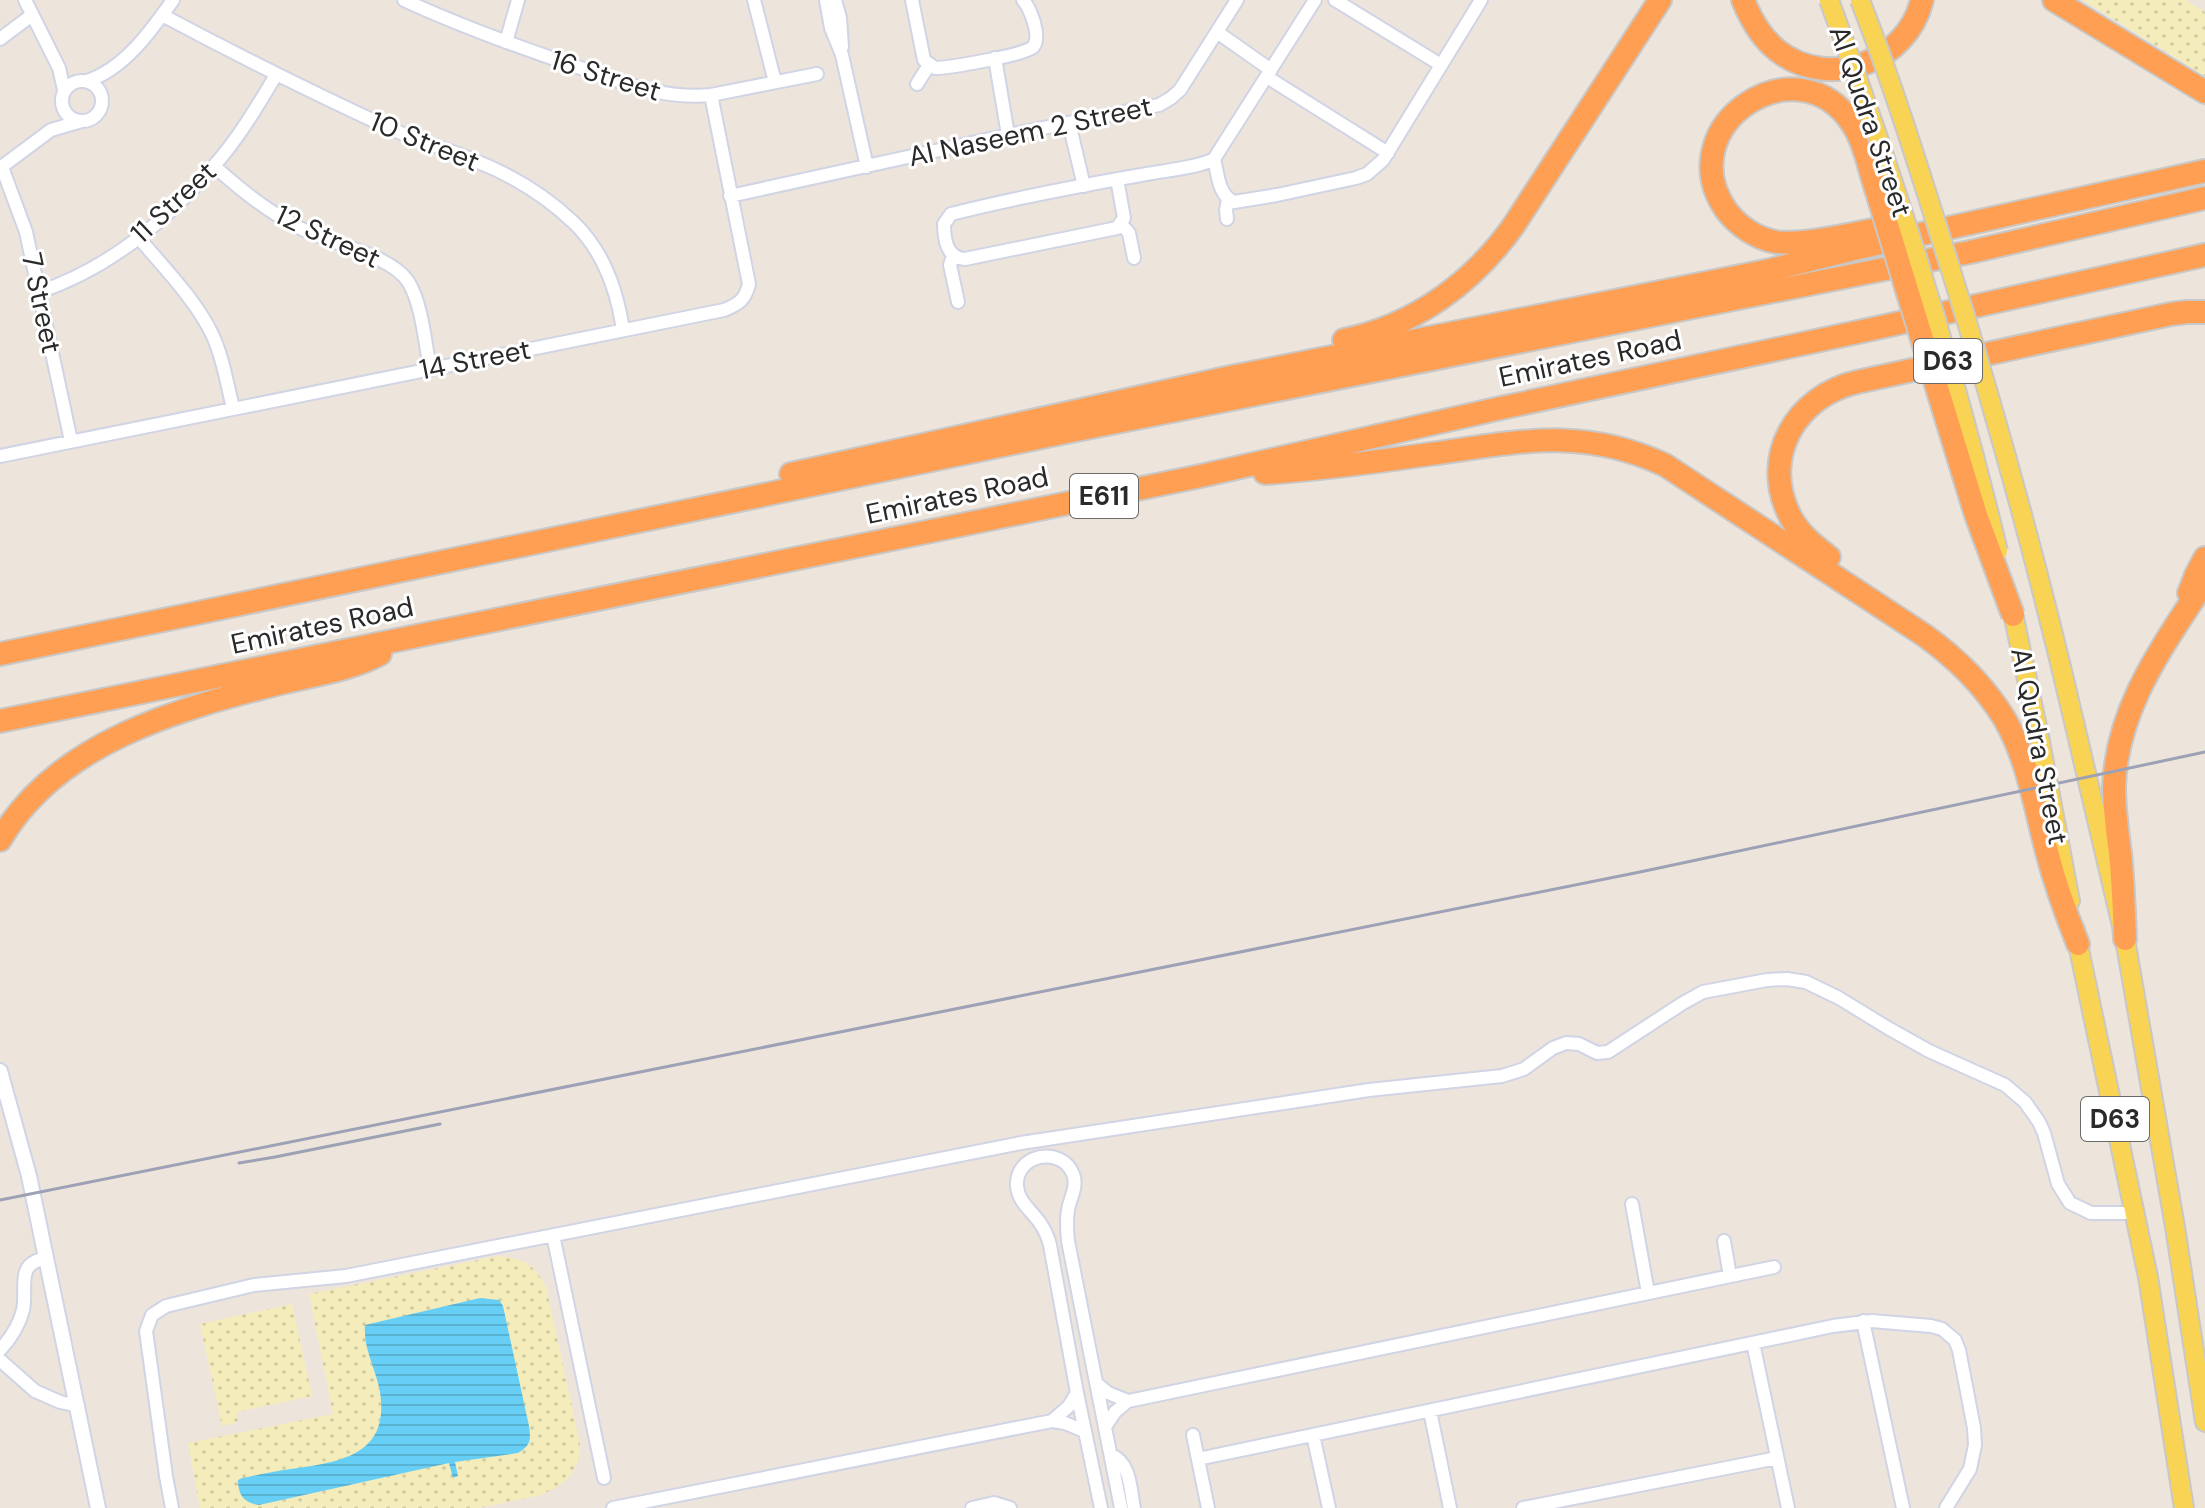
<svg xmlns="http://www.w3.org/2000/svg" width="2205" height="1508" viewBox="0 0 2205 1508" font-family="'DM Sans',sans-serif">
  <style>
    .sand { fill: url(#sand-dots) }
    .water { fill: url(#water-rules) }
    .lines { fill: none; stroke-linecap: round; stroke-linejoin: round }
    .minor-casing { stroke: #d0d4e4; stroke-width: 16 }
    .tertiary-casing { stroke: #d0d4e4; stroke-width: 18 }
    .primary-casing { stroke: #c8c8c8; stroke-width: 22 }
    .motorway-casing { stroke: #c8c8c8; stroke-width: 26 }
    .minor { stroke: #fff; stroke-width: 12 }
    .tertiary { stroke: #fff; stroke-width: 14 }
    .primary { stroke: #f9d353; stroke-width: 18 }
    .motorway { stroke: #ff9f54; stroke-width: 22 }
    .rail { stroke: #9da1b6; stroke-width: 3 }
    .primary-bridge-casing { stroke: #c8c8c8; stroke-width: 22; stroke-linecap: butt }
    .motorway-bridge-casing { stroke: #c8c8c8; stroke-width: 26; stroke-linecap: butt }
    .primary-bridge { stroke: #f9d353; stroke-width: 18 }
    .motorway-bridge { stroke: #ff9f54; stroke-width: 22 }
    .labels { text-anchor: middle; stroke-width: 6; stroke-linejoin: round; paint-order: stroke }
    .shield { fill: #fff; stroke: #6a6a6a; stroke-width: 2 }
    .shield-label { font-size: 26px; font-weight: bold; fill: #2a2a2a }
    .street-label { font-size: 28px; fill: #2a2a2a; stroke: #fff }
  </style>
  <defs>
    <pattern id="sand-dots" width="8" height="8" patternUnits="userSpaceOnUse" patternTransform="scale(2)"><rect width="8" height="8" fill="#f4ecbb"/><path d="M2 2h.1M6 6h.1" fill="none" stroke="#d1cba1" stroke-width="1.8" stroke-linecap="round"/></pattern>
    <pattern id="water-rules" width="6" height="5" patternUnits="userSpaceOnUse" patternTransform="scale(2)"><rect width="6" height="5" fill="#67cff6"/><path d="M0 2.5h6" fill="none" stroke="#5ab2d3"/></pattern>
  </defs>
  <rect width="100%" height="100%" fill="#ede5db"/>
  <path class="sand" d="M2083 0H2186L2205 12V76Z
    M498 1256C525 1259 532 1263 546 1286L580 1444 579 1459 573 1471 566 1481 553 1489 541 1495 479 1508H200L188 1443 333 1414 309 1294Z
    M292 1304 312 1396 237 1412 238 1422 222 1426 200 1324Z"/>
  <path class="water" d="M480 1298 499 1300 503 1306 529 1426C531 1440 531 1445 518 1453L455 1462 458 1476 453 1478 449 1463 259 1505C244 1503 238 1495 238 1480L242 1478C258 1475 275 1471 291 1469 339 1462 390 1456 380 1392 376 1369 363 1349 365 1325Z"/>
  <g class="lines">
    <g class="minor-casing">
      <path id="minor" d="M25 0 59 68 64 90
        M404 0C458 25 513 45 569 64 616 80 661 100 711 95L817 74
        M754 0 775 82
        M826 0 831 28 842 55 867 167
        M835 0 840 18 842 47
        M912 0 924 60 935 68C948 68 1025 55 1033 47 1042 37 1030 8 1023 0
        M1335 0 1441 65
        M162 15C239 56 317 95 396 131 422 142 450 150 476 161 511 175 545 195 573 222 603 250 617 290 623 330
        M1217 32 1271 70
        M0 39 32 15
        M506 42 518 0
        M995 58 1008 135
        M1267 77 1388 153
        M87 81C124 69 151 31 173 0
        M62 101a20 20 0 1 1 40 0a20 20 0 1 1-40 0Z
        M917 84 929 65
        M1069 123 1084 186
        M1214 159C1218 174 1218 195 1234 202L1277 195 1356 178 1367 174 1383 160 1481 0
        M214 166C241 190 268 212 300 228 330 244 393 255 409 283 422 305 425 343 430 368
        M2 167 26 232 71 441
        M0 168 51 130 82 121
        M1117 179 1124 218 1117 228 965 259C947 258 944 240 944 224L951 214C1014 198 1078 186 1141 175 1160 171 1198 168 1214 159L1315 0
        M730 196 1008 135 1159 105 1171 98 1180 90 1237 0
        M1227 219 1226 210 1228 199
        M1121 224 1129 233 1134 258
        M139 238C164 268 195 299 212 334 223 357 227 384 233 408
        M953 256 950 265 958 302
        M39 292C107 269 166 221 213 167 238 139 257 107 276 75
        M0 456 724 310C739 304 745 300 749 284L711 95
        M1632 1204 1648 1293
        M553 1235 604 1478
        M1724 1241 1730 1276
        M1863 1321 1903 1508
        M1753 1343 1788 1508
        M0 1350C11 1338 19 1326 23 1310 28 1288 14 1263 47 1258
        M0 1360 35 1391 60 1402 78 1406
        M1097 1384 1108 1393 1128 1401 1774 1267
        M1430 1411 1450 1508
        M1052 1421 1069 1406 1077 1393
        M1105 1427 1115 1412 1128 1401
        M1193 1435 1208 1508
        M1313 1435 1329 1508
        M1111 1455C1131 1463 1130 1489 1134 1508
        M1198 1459 1833 1326 1872 1321 1931 1326 1942 1329 1955 1340 1959 1350 1974 1428 1975 1445 1970 1469 1946 1508
        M172 1508 166 1476 146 1331 152 1315 166 1306 254 1285 346 1276 1021 1143 1369 1090 1502 1076 1524 1069 1553 1048 1566 1043 1579 1044 1597 1053 1608 1052 1683 1003 1703 992 1767 980 1787 979 1806 982 1839 998 1888 1028 1929 1051 2005 1085 2025 1102 2039 1122 2044 1133 2058 1184 2070 1203 2091 1213H2135
        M613 1508 1052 1421 1065 1423 1084 1431
        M972 1508 994 1503 1010 1508
        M1101 1508 1077 1393 1050 1245C1048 1237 1045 1230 1040 1223 1032 1211 1018 1202 1017 1186 1015 1154 1061 1145 1073 1174 1078 1186 1070 1198 1068 1210 1066 1221 1067 1231 1068 1241L1121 1508
        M1523 1508 1777 1458"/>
    </g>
    <g class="tertiary-casing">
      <path id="tertiary" d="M0 1071 29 1176 98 1508"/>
    </g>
    <g class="primary-casing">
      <path id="primary" d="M2075 726 2125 939 2175 1227 2205 1422
        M2038 731 2070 901
        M2075 930 2148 1277 2184 1508"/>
    </g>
    <g class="motorway-casing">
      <path id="motorway" d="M1743 0C1751 20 1761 38 1778 51 1829 90 1907 63 1922 0
        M2054 0 2205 92
        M1872 176C1867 159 1863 140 1853 125 1799 39 1668 125 1726 210 1738 226 1756 238 1776 242 1802 246 1851 234 1878 229
        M1344 340C1414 326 1473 283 1514 225L1660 0
        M1265 473C1321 469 1375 462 1430 454 1518 442 1582 426 1665 465L1924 635C1956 658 1983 684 2004 718 2028 759 2035 807 2047 852 2055 883 2066 914 2078 944
        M791 474 1231 377 1766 271 1854 249 2205 171
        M1829 557C1814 545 1799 534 1790 516 1760 457 1796 396 1857 382L2171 314 2187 312H2205
        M2189 593 2196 575 2205 558
        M0 654 1066 432 1970 252 2205 198
        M0 721 1196 477 1501 408 1872 329 2205 255
        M0 840C57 742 178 709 281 683 313 675 350 670 380 654
        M2125 939C2124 911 2123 882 2120 853 2117 831 2114 808 2114 786 2117 706 2164 645 2205 581"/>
    </g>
    <use href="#minor" class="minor"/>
    <use href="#tertiary" class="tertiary"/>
    <use href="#primary" class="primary"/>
    <use href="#motorway" class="motorway"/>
    <path class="rail" d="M239 1163 275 1157 440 1124
      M0 1200 1640 872 2205 752"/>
    <g class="primary-bridge-casing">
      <path id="primary-bridge" d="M1829 0C1896 180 1953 364 1998 551
        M1860 0C1894 87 1921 175 1949 264 1997 417 2039 570 2075 726
        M2011 604 2038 731"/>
    </g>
    <g class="motorway-bridge-casing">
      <path id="motorway-bridge" d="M1872 176 1976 515 2013 615"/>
    </g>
    <use href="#primary-bridge" class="primary-bridge"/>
    <use href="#motorway-bridge" class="motorway-bridge"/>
  </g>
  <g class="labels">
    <g class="shield">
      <rect x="1914" y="339" width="68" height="44" rx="6"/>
      <rect x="1070" y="474" width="68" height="44" rx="6"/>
      <rect x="2081" y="1097" width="68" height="44" rx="6"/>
    </g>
    <g class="shield-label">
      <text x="1948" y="370">D63</text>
      <text x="1104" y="505">E611</text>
      <text x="2115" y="1128">D63</text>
    </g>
    <g class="street-label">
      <text transform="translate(606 75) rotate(17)" y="10">16 Street</text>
      <text transform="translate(1871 121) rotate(71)" y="10">Al Qudra Street</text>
      <text transform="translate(1030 131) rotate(-12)" y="10">Al Naseem 2 Street</text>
      <text transform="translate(425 141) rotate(22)" y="10">10 Street</text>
      <text transform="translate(173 202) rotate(-43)" y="10">11 Street</text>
      <text transform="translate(328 236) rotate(25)" y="10">12 Street</text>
      <text transform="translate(42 303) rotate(78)" y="10">7 Street</text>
      <text transform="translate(1590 358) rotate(-12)" y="10">Emirates Road</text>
      <text transform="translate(475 359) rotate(-11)" y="10">14 Street</text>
      <text transform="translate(957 495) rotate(-12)" y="10">Emirates Road</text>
      <text transform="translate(322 625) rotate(-12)" y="10">Emirates Road</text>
      <text transform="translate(2040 746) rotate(79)" y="10">Al Qudra Street</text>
    </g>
  </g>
</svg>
